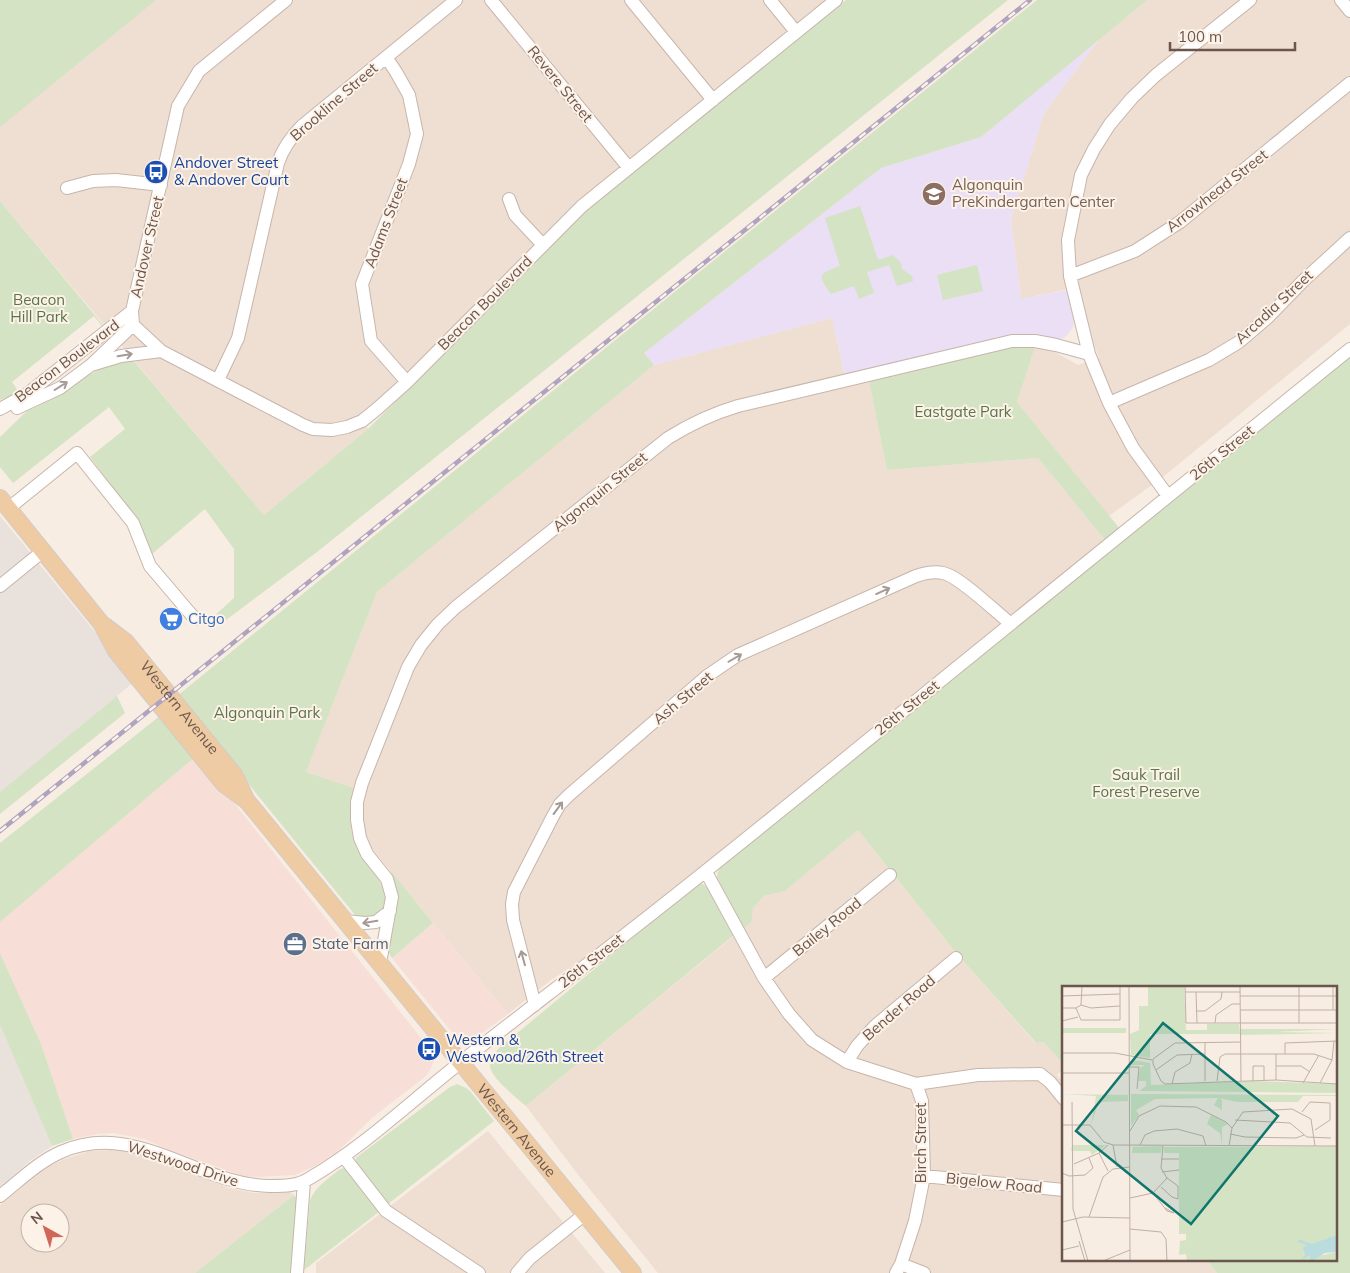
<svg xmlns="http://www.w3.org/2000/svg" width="1350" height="1273" viewBox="0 0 1350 1273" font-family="Mulish,sans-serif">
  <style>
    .residential { fill: #eedfd2; fill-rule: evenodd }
    .commercial { fill: #f7ded7 }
    .industrial { fill: #e8e1dc }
    .education { fill: #eadff4 }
    .green { fill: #d3e3c3 }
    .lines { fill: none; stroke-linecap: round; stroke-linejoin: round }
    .minor-casing { stroke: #c7b5ab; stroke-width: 14 }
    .major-casing { stroke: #d3ccc9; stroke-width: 18 }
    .minor { stroke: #fff; stroke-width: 12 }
    .major { stroke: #eecba3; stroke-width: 16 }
    .rail-casing { stroke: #afa3bf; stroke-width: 4.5 }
    .rail { stroke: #fcf2e7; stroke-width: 2.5; stroke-dasharray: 8; stroke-linecap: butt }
    .oneway { stroke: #a79994 }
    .labels { text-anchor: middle; stroke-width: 4; stroke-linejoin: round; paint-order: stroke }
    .street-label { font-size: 15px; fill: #6c554c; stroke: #fcf2e7 }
    .transit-label { font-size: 15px; fill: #164399; stroke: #fcf2e7; text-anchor: start }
    .education-label { font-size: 15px; fill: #785e54; stroke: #fcf2e7; text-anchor: start }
    .park-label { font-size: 15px; fill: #5a7649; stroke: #fcf2e7 }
    .shop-label { font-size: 15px; fill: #366cbe; stroke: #fcf2e7; text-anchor: start }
    .service-label { font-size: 15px; fill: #4e5e75; stroke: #fcf2e7; text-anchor: start }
    .inset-road { fill: none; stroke: #c0b0a6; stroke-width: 1 }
    .view { fill: #0f766e; fill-opacity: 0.15; stroke: #0f766e; stroke-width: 2.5 }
    .inset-edge { fill: none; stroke: #6c554c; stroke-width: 2.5 }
  </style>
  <rect width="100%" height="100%" fill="#f8ede2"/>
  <path class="residential" d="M154 0H826L578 202 426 355 375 404 360 414 368 429 264 515 0 201V126Z
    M1147 0H1350V324L1163 477 1109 516 1017 402 1035 347 1049 349 1078 365 1099 358 1085 319 1079 287 1021 299 1011 220 1044 113 1100 38Z
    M832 318 847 386 869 381 887 470 1038 458 1106 541 746 832 604 945 551 980 508 1014 370 846 366 839 354 788 306 772 377 592 654 365Z
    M858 830 957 954 1035 1043 1044 1042 1064 1065V1068L1057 1075 1064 1084V1259H1206L1217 1273H658L579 1176 526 1106 752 921 753 908 764 896 785 891Z
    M488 1131 605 1273H316V1263Z
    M112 1150 130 1151 144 1155 229 1188 254 1193 290 1192 294 1195 195 1273H0V1205L47 1167 65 1159 89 1151ZM30 1213H60V1243H30Z"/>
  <path class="commercial" d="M195 757 231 799 432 1052 434 1060 431 1068 426 1076 373 1117 335 1154 315 1166 295 1175 258 1177 243 1176 172 1151 144 1139 113 1133 98 1134 73 1139 41 1044 0 953V922Z
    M433 923 508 1014 474 1039 468 1041 462 1040 455 1036 392 958Z"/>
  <path class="industrial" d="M0 516 135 681 0 792Z
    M0 1025 52 1146 31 1160 0 1186Z"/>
  <path class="education" d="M1100 38 1044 113 1011 220 1021 299 1067 290 1074 321 1073 327 1069 333 1064 338 845 376 832 318 654 365 644 353 881 168 981 137Z"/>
  <path class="green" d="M0 0H156L0 127Z
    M846 0H1008L317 552 218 626 213 617 234 598V549L205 509 152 554 137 520 90 457 125 429 109 407 13 483 0 467V437L27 411 53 399 85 377 102 368 133 360 264 515 368 429 587 210Z
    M1037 0H1147L981 137 881 168 644 353 654 365 377 592 306 772 354 788C351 805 349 821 353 838 356 846 360 855 365 862 375 875 389 888 384 906 383 911 378 915 375 919L356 916 177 696 682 286Z
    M0 201 103 325 102 326 94 316 12 382 19 392 0 400Z
    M860 206 878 260 893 255 901 263 902 269 912 276 913 281 897 286 889 265 867 272 874 293 859 299 854 286 831 294C817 275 818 274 840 266L825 218Z
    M977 265 983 291 943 300 937 275Z
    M1014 347H1035L1017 402 1120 529 1106 541 1038 458 887 470 869 381Z
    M1350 357V1273H1217L1206 1259H1336V987H1064V1065L1044 1042 1036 1043 957 954 858 830 785 891 764 896 753 908 752 921 742 930 717 878C717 870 721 867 726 861L858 756Z
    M117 696 125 713 0 814V792Z
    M161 715 195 757 0 922V843Z
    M390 870 433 923 392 958 389 953V947C394 918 404 899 390 870Z
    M701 883 709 888 734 935 526 1106C517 1098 488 1076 490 1064 491 1058 495 1054 498 1049L697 884Z
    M0 953 41 1044 73 1139 52 1146 0 1025Z
    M457 1084 466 1088 470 1091 494 1121 388 1204 356 1164 355 1160 357 1157 450 1087Z
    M344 1168 348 1170 380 1211 304 1270 310 1200C316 1186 328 1179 339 1170Z
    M294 1195 297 1199V1207L291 1273H195Z"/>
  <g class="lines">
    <g class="minor-casing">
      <path id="minor" d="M491 0 629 168
        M631 0 713 100
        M770 0 796 32
        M1341 0 1350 11
        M386 57 396 72 409 95 417 134 409 164 362 284 371 341 407 382
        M67 188 93 181 116 180 161 185
        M509 199 515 215 543 245
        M1070 276 1135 251 1180 222 1350 83
        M161 351 133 325 132 311 178 106 199 71 286 0
        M91 365 121 356 161 351 303 425 313 429 332 430 347 427 362 421 378 408 407 382 582 206 836 0
        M218 380 238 338 278 163C283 148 291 137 302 126L456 0
        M1109 403 1209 360 1239 342 1267 318 1304 280 1350 238
        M17 408 60 388 91 365 133 325
        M0 409 27 394 132 311
        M1168 496 1133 448 1109 403 1089 354 1070 276 1068 240 1081 175 1094 149 1110 124 1132 98 1156 75 1250 0
        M9 508 77 453 133 523 150 566 195 619
        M0 586 43 551
        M706 872 764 978 789 1014 812 1040 847 1062 916 1084 978 1075 1040 1074 1050 1082 1064 1099
        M346 921 365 923 376 922 390 911
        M380 963 392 897 387 879 367 854 360 838 357 820V802L362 783 408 667 421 645 438 624 456 607 668 438C692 423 711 414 738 406L1012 341H1035L1056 345 1089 354
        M764 978 890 875
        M535 1005 513 920 512 904 514 892 553 816 560 804 569 795 707 676 729 661 738 655 916 576C925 573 933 571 943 573 959 576 996 612 1011 624
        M847 1062 857 1046 875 1026 956 958
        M344 1157 386 1211 479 1273
        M924 1176 1064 1190
        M0 1196C19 1181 38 1162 61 1152 135 1119 197 1185 270 1186 284 1186 298 1186 310 1178 363 1147 408 1104 456 1066 506 1026 557 988 608 948 727 856 843 760 960 665 1090 560 1220 454 1350 349
        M901 1264 924 1273
        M297 1273 304 1182
        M517 1273 530 1258 585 1214
        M896 1273 901 1264 915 1221 924 1176 922 1101 916 1084"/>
    </g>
    <g class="major-casing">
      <g id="major">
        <path id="s1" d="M0 498 101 623 116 651 224 784 247 801 633 1273"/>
        <path id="s2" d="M105 626 126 642 235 776 245 797"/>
      </g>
    </g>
    <use href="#minor" class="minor"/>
    <use href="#major" class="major"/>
    <g class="rail-casing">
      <path id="rail" d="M0 831 1030 0"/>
    </g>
    <use href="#rail" class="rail"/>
  </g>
  <defs><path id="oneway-shaft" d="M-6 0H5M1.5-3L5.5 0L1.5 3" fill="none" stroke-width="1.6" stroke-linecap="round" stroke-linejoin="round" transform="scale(1.25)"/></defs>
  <g class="oneway">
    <use href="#oneway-shaft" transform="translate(125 355) rotate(-10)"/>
    <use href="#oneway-shaft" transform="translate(61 386) rotate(-32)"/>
    <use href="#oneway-shaft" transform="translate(883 591) rotate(-24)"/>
    <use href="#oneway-shaft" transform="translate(735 658) rotate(-30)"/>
    <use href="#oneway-shaft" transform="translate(558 808) rotate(-54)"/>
    <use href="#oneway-shaft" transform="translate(370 922) rotate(171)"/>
    <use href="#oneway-shaft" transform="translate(523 958) rotate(-105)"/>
  </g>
  <defs>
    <g id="bus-disc" transform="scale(1.25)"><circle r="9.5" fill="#1a4fb4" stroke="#fcf2e7"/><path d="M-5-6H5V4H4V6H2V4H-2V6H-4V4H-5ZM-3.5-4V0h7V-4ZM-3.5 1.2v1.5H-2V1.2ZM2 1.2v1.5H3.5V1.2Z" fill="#fff"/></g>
    <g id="school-disc" transform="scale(1.25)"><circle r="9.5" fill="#8d6e63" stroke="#fcf2e7"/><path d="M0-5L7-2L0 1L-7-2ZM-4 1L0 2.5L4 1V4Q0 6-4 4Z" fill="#fff"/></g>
    <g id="supermarket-disc" transform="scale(1.25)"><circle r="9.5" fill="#3f7fe0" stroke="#fcf2e7"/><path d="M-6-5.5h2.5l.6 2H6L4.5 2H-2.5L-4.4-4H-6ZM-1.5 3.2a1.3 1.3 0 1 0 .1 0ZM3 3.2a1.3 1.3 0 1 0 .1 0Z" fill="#fff"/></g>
    <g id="office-disc" transform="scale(1.25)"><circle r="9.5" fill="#5c6f8a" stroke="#fcf2e7"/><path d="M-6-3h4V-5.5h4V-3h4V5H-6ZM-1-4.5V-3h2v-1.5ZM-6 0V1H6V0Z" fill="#fff"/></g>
  </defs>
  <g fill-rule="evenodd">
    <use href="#bus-disc" x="156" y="172"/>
    <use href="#school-disc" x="934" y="194"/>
    <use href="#supermarket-disc" x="171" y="619"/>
    <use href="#office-disc" x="295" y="944"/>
    <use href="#bus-disc" x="429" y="1049"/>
  </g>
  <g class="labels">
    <g class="street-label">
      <text transform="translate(560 84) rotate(51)" y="5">Revere Street</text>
      <text transform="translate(334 102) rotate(-41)" y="5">Brookline Street</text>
      <text transform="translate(1217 191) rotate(-38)" y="5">Arrowhead Street</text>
      <text transform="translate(386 223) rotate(-69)" y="5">Adams Street</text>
      <text transform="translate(147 247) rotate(-77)" y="5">Andover Street</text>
      <text transform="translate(485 303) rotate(-45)" y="5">Beacon Boulevard</text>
      <text transform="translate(1274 307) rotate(-43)" y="5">Arcadia Street</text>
      <text transform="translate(67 361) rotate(-37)" y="5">Beacon Boulevard</text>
      <text transform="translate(1222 453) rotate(-39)" y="5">26th Street</text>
      <text transform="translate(600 492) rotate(-39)" y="5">Algonquin Street</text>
      <text transform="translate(683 698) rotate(-40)" y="5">Ash Street</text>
      <text dy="5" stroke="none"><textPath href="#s2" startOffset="111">Western Avenue</textPath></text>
      <text transform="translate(907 708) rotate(-39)" y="5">26th Street</text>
      <text transform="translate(827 927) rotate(-39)" y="5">Bailey Road</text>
      <text transform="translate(591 961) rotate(-38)" y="5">26th Street</text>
      <text transform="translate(899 1008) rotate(-41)" y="5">Bender Road</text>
      <text dy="5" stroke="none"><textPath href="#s1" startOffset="818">Western Avenue</textPath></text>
      <text transform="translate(921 1143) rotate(-90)" y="5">Birch Street</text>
      <text transform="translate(183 1164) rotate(18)" y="5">Westwood Drive</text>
      <text transform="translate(994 1183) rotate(6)" y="5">Bigelow Road</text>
    </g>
    <g class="transit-label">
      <text x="174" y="168">Andover Street<tspan x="174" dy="17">&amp; Andover Court</tspan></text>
      <text x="446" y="1045">Western &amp;<tspan x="446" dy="17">Westwood/26th Street</tspan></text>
    </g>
    <g class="education-label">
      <text x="952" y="190">Algonquin<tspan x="952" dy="17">PreKindergarten Center</tspan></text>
    </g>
    <g class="park-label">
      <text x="39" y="305">Beacon<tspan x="39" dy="17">Hill Park</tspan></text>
      <text x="963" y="417">Eastgate Park</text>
      <text x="267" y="718">Algonquin Park</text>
      <text x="1146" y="780">Sauk Trail<tspan x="1146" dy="17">Forest Preserve</tspan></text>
    </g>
    <g class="shop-label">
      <text x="188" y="624">Citgo</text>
    </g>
    <g class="service-label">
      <text x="312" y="949">State Farm</text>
    </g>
  </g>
  <g transform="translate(1062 986)">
    <rect width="275" height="275" fill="#f8ede2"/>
    <path d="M86 0H122L124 44H145V38H177L178 48H88V72L69 69 68 48 77 44V20H86ZM0 42H64V47H0ZM179 43H275L212 46 275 47 179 49ZM71 74 88 77 89 99 191 95 275 98V107L77 105 84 100V95H76L78 82 83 79H69ZM0 108 66 109V115L37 116 29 139 34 110ZM69 108 275 109V110H241L236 116H175L157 112 160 114V124L152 119 156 112 93 113 74 124 77 129 69 140ZM149 129 166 138 160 141V159L158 147 145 138ZM10 159H44L30 169 28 165H9ZM100 160 99 167H70L71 161ZM275 160V264L240 267 257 270 275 266V275H125L124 268 117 269 118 255 124 254V248H117V167H102V161Z" fill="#d3e3c3"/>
    <path d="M275 249V266L263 267 250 275H247L249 270H246L239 275 243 269 241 262 245 259 236 256V253L250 258Z" fill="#badcde"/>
    <path class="inset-road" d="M67 0 68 275M123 0 124 37H275M178 0 179 95M237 0V37M271 0V24M123 6H178M134 6 135 37M0 10 58 8M178 10H275M19 19 29 22 58 20M0 22H14L19 19 20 0M14 22 19 34H58V0M178 24H275M134 25H143L159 13 160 6M0 35 16 31M153 37 154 29 170 18H178M179 56 113 57 91 73V78L99 95 103 98 214 94 275 98M143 57V95M0 67H53L90 74M223 68V57L275 55M158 71 163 68H252L270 74M214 80H239L248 86M67 81H77L75 103M94 84 115 69 143 68M0 87H67M214 94V68M155 95 158 71M191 95V80H202V95M241 97 257 69M258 97 270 74 272 55M110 98 113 86 128 77 130 68M10 116 11 223 26 275M240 126 248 116 268 117V134L253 144M173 134 228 137 245 151 269 152M0 139H28L42 156 51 159 275 160M68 145 77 130 98 120 134 121 164 136 170 142M168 148 183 151 234 152 242 149M51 159 55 181M78 159 83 149 92 145 115 143 141 150 144 160M167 160 170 142 181 126 230 123 249 133 253 160M37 167 46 185M99 173H117M12 178 37 167 46 159M100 186 117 184M0 187 7 190 23 189 31 182 27 172M99 201 110 211 116 213V200L105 192 99 182 101 160M91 207 105 225 112 227 103 222M68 212 91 207 105 192M27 231 41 191 51 183 68 181M0 236 21 231 68 232M68 243 99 246 104 253 105 275M17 255 23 275M0 264 17 260M41 275 68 264"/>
    <path class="view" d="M101 37 216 130 129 238 14 145Z"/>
    <rect width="275" height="275" class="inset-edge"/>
  </g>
  <g transform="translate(45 1228) rotate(321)"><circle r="24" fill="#fcf2e7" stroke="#c2b3a9"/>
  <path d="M0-4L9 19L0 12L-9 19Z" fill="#d16758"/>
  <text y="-8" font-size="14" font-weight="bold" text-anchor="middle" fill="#6c554c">N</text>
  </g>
  <path d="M1170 42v8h125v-8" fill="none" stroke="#6c554c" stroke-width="2.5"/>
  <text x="1178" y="42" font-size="15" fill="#6c554c" stroke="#fcf2e7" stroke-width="4" paint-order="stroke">100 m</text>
</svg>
